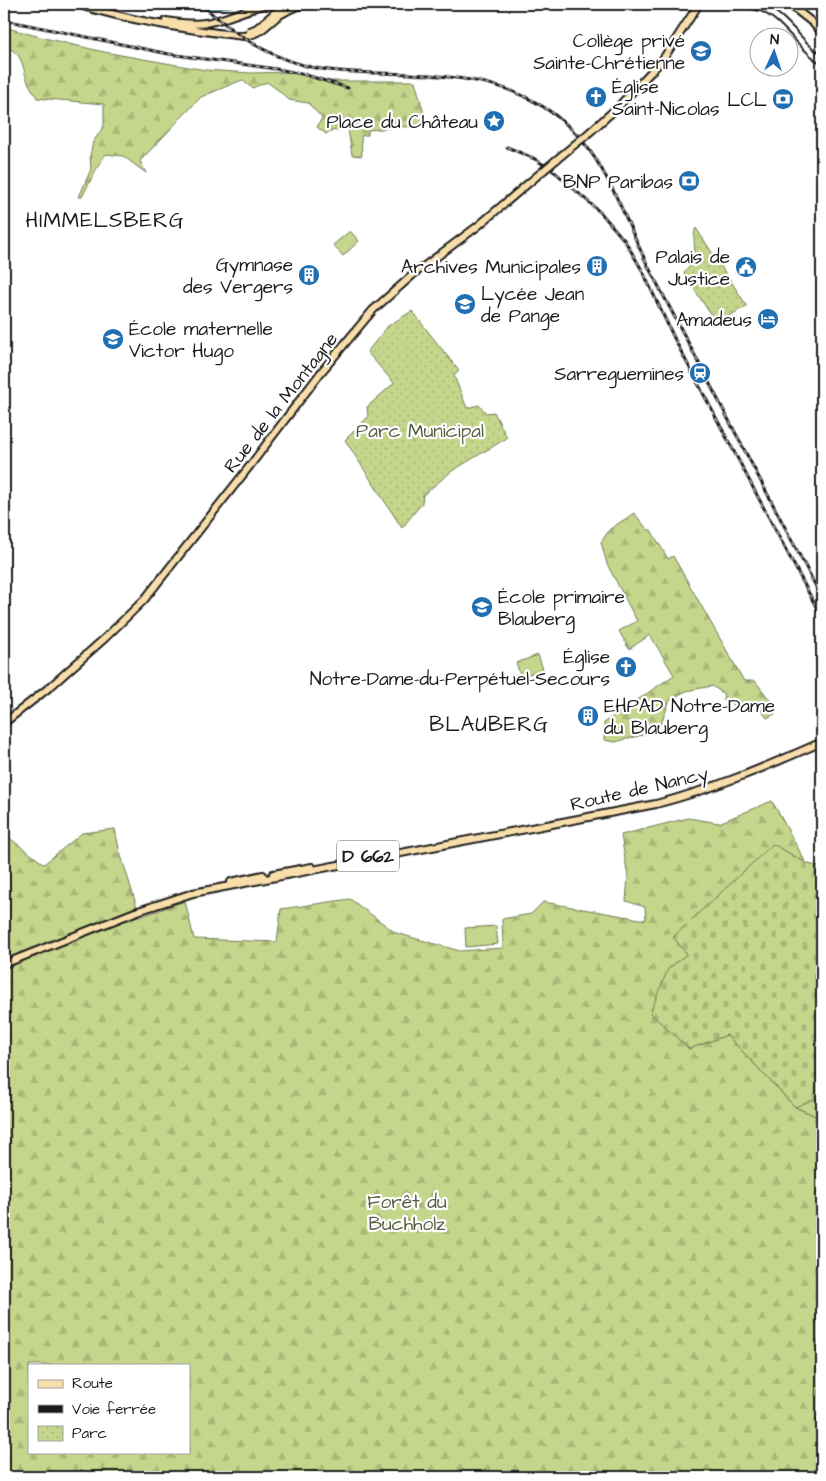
<svg xmlns="http://www.w3.org/2000/svg" width="826" height="1481" viewBox="0 0 826 1481" font-family="'Architects Daughter',sans-serif">
  <style>
    .grass { fill: url(#grass-tufts); stroke: #707954 }
    .forest { fill: url(#forest-firs); stroke: #707954; fill-rule: evenodd }
    .cemetery { fill: url(#cemetery-stones); stroke: #707954 }
    .park { fill: url(#park-dots); stroke: #707954 }
    .pitch { fill: #c4d68b; stroke: #707954 }
    .water { fill: url(#water-rules); stroke: #5a8793 }
    .lines { fill: none; stroke-linecap: round; stroke-linejoin: round }
    .shore { stroke: #45636c; stroke-width: 1 }
    .tertiary-casing { stroke: #1c1c1c; stroke-width: 9 }
    .primary-casing { stroke: #1c1c1c; stroke-width: 10 }
    .tertiary { stroke: #fff; stroke-width: 5 }
    .primary { stroke: #f8deab; stroke-width: 6 }
    .rail-casing { stroke: #1c1c1c; stroke-width: 3 }
    .rail { stroke: #fff; stroke-width: 1; stroke-dasharray: 4; stroke-linecap: butt }
    .primary-bridge-casing { stroke: #1c1c1c; stroke-width: 10; stroke-linecap: butt }
    .primary-bridge { stroke: #f8deab; stroke-width: 6 }
    .labels { text-anchor: middle; stroke-width: 4.5; stroke-linejoin: round; paint-order: stroke }
    .shield { fill: #fff; stroke: #606060; stroke-width: 1 }
    .shield-label { font-size: 18px; font-weight: bold; fill: #1c1c1c }
    .poi-label { font-size: 19px; fill: #1c1c1c; stroke: #fff; text-anchor: end }
    .street-label { font-size: 19px; fill: #1c1c1c; stroke: #fff }
    .park-label { font-size: 19px; fill: #575d43; stroke: #fff }
    .quarter-label { font-size: 21px; letter-spacing: 1px; fill: #1c1c1c; stroke: #fff }
  </style>
  <defs>
    <pattern id="grass-tufts" width="24" height="20" patternUnits="userSpaceOnUse" patternTransform="scale(1.25)"><rect width="24" height="20" fill="#c4d68b"/><path d="M3 7l-1-3M5 7V3M7 7l1-3M15 17l-1-3M17 17v-4M19 17l1-3" fill="none" stroke="#a8b777"/></pattern>
    <pattern id="forest-firs" width="22" height="20" patternUnits="userSpaceOnUse" patternTransform="scale(1.25)"><rect width="22" height="20" fill="#c4d68b"/><path d="M5 1l3.5 6h-7zM16 11l3.5 6h-7z" fill="#a8b777"/></pattern>
    <pattern id="cemetery-stones" width="16" height="16" patternUnits="userSpaceOnUse" patternTransform="scale(1.25)"><rect width="16" height="16" fill="#c4d68b"/><path d="M2 7V4a2 2 0 0 1 4 0v3zM10 15v-3a2 2 0 0 1 4 0v3z" fill="#a8b777"/></pattern>
    <pattern id="park-dots" width="8" height="8" patternUnits="userSpaceOnUse" patternTransform="scale(1.25)"><rect width="8" height="8" fill="#c4d68b"/><path d="M2 2h.1M6 6h.1" fill="none" stroke="#a8b777" stroke-width="1.8" stroke-linecap="round"/></pattern>
    <pattern id="water-rules" width="6" height="5" patternUnits="userSpaceOnUse" patternTransform="scale(1.25)"><rect width="6" height="5" fill="#83cee3"/><path d="M0 2.5h6" fill="none" stroke="#71b0c2"/></pattern>
  </defs>
  <rect width="100%" height="100%" fill="#fff"/>
  <filter id="ink" filterUnits="userSpaceOnUse"><feTurbulence type="fractalNoise" baseFrequency=".02" numOctaves="2"/><feDisplacementMap in="SourceGraphic" scale="10" xChannelSelector="R" yChannelSelector="G"/><feConvolveMatrix kernelMatrix="1 2 1 2 8 2 1 2 1" color-interpolation-filters="sRGB"/></filter>
  <g filter="url(#ink)">
    <path class="grass" d="M822 1089V1119L795 1107Z"/>
    <path class="forest" d="M4 27 44 38 104 52 205 70 251 73 294 72 325 81H415L427 125 368 130V135L361 136 362 156 352 155 348 129 330 131 326 134 317 127 322 118 308 103 289 100 278 90 267 82 252 88 242 80 201 97 140 161 146 173 123 156 106 154 99 164 82 197H79L91 169 90 156 93 142 104 126V104L37 98C35 93 31 89 29 84 21 68 25 52 4 47Z
      M634 513 648 530H651L668 559 673 556 744 681H755L770 700 775 714 767 718 755 702 736 709 733 704 724 700 723 693 712 686 686 691 670 700 658 731 615 742 604 740V723L674 675 650 635 629 649 619 631 637 621 607 564 601 542 610 529Z
      M772 801 806 863 773 845 674 937 687 954 668 969 689 1049 727 1035 795 1107 822 1119V1477H4V834L44 864 82 833 115 829 119 849 140 917 185 901 194 939 277 942 281 909 350 899 396 933 460 951 503 948 502 919 531 914 543 902 646 920 645 907 626 901 628 877 621 835 688 818 719 823ZM29 1365H189V1452H29Z"/>
    <path class="cemetery" d="M773 844 806 863 822 868V1096L795 1107 727 1035 689 1049 650 1013 668 969 687 954 673 937Z"/>
    <path class="park" d="M696 228 747 306 716 323 684 273C687 269 691 266 692 262 698 251 691 238 696 228Z
      M412 311 459 371 454 376 467 408 479 405 486 413 494 412 507 438 452 471 423 495 422 503 402 528 345 440 368 417 367 407 394 383 367 352 388 326Z"/>
    <path class="pitch" d="M350 231 359 241 343 256 333 245Z
      M538 655 543 669 521 677 516 663Z
      M496 926 498 944 466 947 465 928Z"/>
    <path class="water" d="M139 4H244C209 13 175 12 139 4Z"/>
    <g class="lines">
      <path class="shore" d="M162 4C181 6 203 8 222 4"/>
      <g class="tertiary-casing">
        <path id="tertiary" d="M742 4C749 5 755 6 762 8 787 19 800 46 822 60
          M817 57 822 51"/>
      </g>
      <g class="primary-casing">
        <path id="primary" d="M76 4C130 21 187 30 244 36 261 34 265 26 278 16 286 11 294 7 303 4
          M789 4 813 23 822 33
          M166 21C179 23 192 25 205 23 225 20 247 9 266 4
          M250 31 257 28 278 10 290 4
          M583 138 618 107 663 59 699 4
          M556 160 579 141
          M4 723 51 686 105 638 144 600 249 467 322 371 373 310 415 273 478 226 544 170
          M273 874 312 867
          M231 882 263 875
          M4 964 135 912 193 893 656 804C714 789 768 766 822 742"/>
      </g>
      <use href="#tertiary" class="tertiary"/>
      <use href="#primary" class="primary"/>
      <g class="rail-casing">
        <path id="rail" d="M201 4C231 31 264 55 303 65 328 72 353 72 378 73 454 75 526 77 580 138 612 176 627 224 649 268L822 598
          M4 20 169 54 283 70 306 75 348 88
          M507 147 535 159 556 173 601 213 625 241 642 270 675 340 822 618"/>
      </g>
      <use href="#rail" class="rail"/>
      <g class="primary-bridge-casing">
        <path id="primary-bridge" d="M579 141 583 138
          M544 170 556 160"/>
      </g>
      <use href="#primary-bridge" class="primary-bridge"/>
    </g>
  </g>
  <defs>
    <g id="school-disc" transform="scale(1.125)"><circle r="9.5" fill="#1f6fb2" stroke="#fff"/><path d="M0-5L7-2L0 1L-7-2ZM-4 1L0 2.5L4 1V4Q0 6-4 4Z" fill="#fff"/></g>
    <g id="church-disc" transform="scale(1.125)"><circle r="9.5" fill="#1f6fb2" stroke="#fff"/><path d="M-1.2-6h2.4v3.5h3.3v2.4h-3.3V6h-2.4V-.1h-3.3v-2.4h3.3Z" fill="#fff"/></g>
    <g id="bank-disc" transform="scale(1.125)"><circle r="9.5" fill="#1f6fb2" stroke="#fff"/><path d="M-6-4H6V4H-6ZM0-2.3a2.3 2.3 0 1 0 0 4.6a2.3 2.3 0 1 0 0-4.6Z" fill="#fff"/></g>
    <g id="sight-disc" transform="scale(1.125)"><circle r="9.5" fill="#1f6fb2" stroke="#fff"/><path d="M0-6L1.8-2.2L6-1.7L2.9 1.2L3.7 5.4L0 3.3L-3.7 5.4L-2.9 1.2L-6-1.7L-1.8-2.2Z" fill="#fff"/></g>
    <g id="building-disc" transform="scale(1.125)"><circle r="9.5" fill="#1f6fb2" stroke="#fff"/><path d="M-4-6H4V6H1V3H-1V6H-4ZM-2.5-4.3h1.7v1.8h-1.7ZM.8-4.3h1.7v1.8H.8ZM-2.5-1h1.7V.8h-1.7ZM.8-1h1.7V.8H.8Z" fill="#fff"/></g>
    <g id="civic-disc" transform="scale(1.125)"><circle r="9.5" fill="#1f6fb2" stroke="#fff"/><path d="M-.6-6.5H3V-4.5H.6V-3L4-1V1h2V6H-6V1h2V-1L-.6-3ZM-1.2 2.5V6h2.4V2.5Z" fill="#fff"/></g>
    <g id="hotel-disc" transform="scale(1.125)"><circle r="9.5" fill="#1f6fb2" stroke="#fff"/><path d="M-6-4.5h1.5V1H6V5H4.5V3h-9V5H-6ZM-4 0a1.8 1.8 0 1 1 3.6 0ZM.5 0V-2.5h3Q6-2.5 6 0Z" fill="#fff"/></g>
    <g id="station-disc" transform="scale(1.125)"><circle r="9.5" fill="#1f6fb2" stroke="#fff"/><path d="M-3-6H3Q5-6 5-4V2Q5 4 3 4L4.5 6H3L1.5 4h-3L-3 6H-4.5L-3 4Q-5 4-5 2V-4Q-5-6-3-6ZM-3.5-4v3h7v-3ZM-3.5 1v1.5H-2V1ZM2 1v1.5H3.5V1Z" fill="#fff"/></g>
  </defs>
  <g fill-rule="evenodd">
    <use href="#school-disc" x="701" y="51"/>
    <use href="#church-disc" x="596" y="97"/>
    <use href="#bank-disc" x="783" y="99"/>
    <use href="#sight-disc" x="494" y="121"/>
    <use href="#bank-disc" x="689" y="181"/>
    <use href="#building-disc" x="597" y="266"/>
    <use href="#civic-disc" x="746" y="267"/>
    <use href="#building-disc" x="309" y="275"/>
    <use href="#school-disc" x="465" y="304"/>
    <use href="#hotel-disc" x="768" y="319"/>
    <use href="#school-disc" x="113" y="339"/>
    <use href="#station-disc" x="700" y="373"/>
    <use href="#school-disc" x="482" y="607"/>
    <use href="#church-disc" x="626" y="667"/>
    <use href="#building-disc" x="588" y="716"/>
  </g>
  <g class="labels">
    <rect class="shield" x="337" y="840.5" width="62" height="31" rx="4"/>
    <g class="shield-label">
      <text x="368" y="862">D 662</text>
    </g>
    <g class="poi-label">
      <text x="685" y="47">Collège privé<tspan x="685" dy="22">Sainte-Chrétienne</tspan></text>
      <text x="612" y="93" text-anchor="start">Église<tspan x="612" dy="22">Saint-Nicolas</tspan></text>
      <text x="767" y="106">LCL</text>
      <text x="478" y="128">Place du Château</text>
      <text x="673" y="188">BNP Paribas</text>
      <text x="730" y="263">Palais de<tspan x="730" dy="22">Justice</tspan></text>
      <text x="293" y="271">Gymnase<tspan x="293" dy="22">des Vergers</tspan></text>
      <text x="581" y="273">Archives Municipales</text>
      <text x="481" y="300" text-anchor="start">Lycée Jean<tspan x="481" dy="22">de Pange</tspan></text>
      <text x="752" y="326">Amadeus</text>
      <text x="129" y="335" text-anchor="start">École maternelle<tspan x="129" dy="22">Victor Hugo</tspan></text>
      <text x="684" y="380">Sarreguemines</text>
      <text x="498" y="603" text-anchor="start">École primaire<tspan x="498" dy="22">Blauberg</tspan></text>
      <text x="610" y="663">Église<tspan x="610" dy="22">Notre-Dame-du-Perpétuel-Secours</tspan></text>
      <text x="604" y="712" text-anchor="start">EHPAD Notre-Dame<tspan x="604" dy="22">du Blauberg</tspan></text>
    </g>
    <g class="street-label">
      <text transform="translate(280 402) rotate(-52)" y="7">Rue de la Montagne</text>
      <text transform="translate(639 788) rotate(-13)" y="7">Route de Nancy</text>
    </g>
    <g class="park-label">
      <text x="420" y="437">Parc Municipal</text>
      <text x="407" y="1208">Forêt du<tspan x="407" dy="22">Buchholz</tspan></text>
    </g>
    <g class="quarter-label">
      <text x="105" y="227">HIMMELSBERG</text>
      <text x="489" y="731">BLAUBERG</text>
    </g>
  </g>
  <rect width="826" height="1481" fill="none" stroke="#fff" stroke-width="20"/>
  <rect x="10" y="10" width="806" height="1461" fill="none" stroke="#1c1c1c" stroke-width="2" filter="url(#ink)"/>
  <rect x="28" y="1364" width="162" height="90" fill="#ffffff" stroke="#a4a4a4"/>
  <rect x="38" y="1380" width="25" height="8" fill="#f8deab" stroke="#a4a4a4"/>
  <text x="72" y="1388" font-size="15" fill="#1c1c1c">Route</text>
  <rect x="38" y="1405" width="25" height="8" fill="#1c1c1c" stroke="#a4a4a4"/>
  <text x="72" y="1414" font-size="15" fill="#1c1c1c">Voie ferrée</text>
  <rect x="38" y="1426" width="25" height="15" fill="url(#park-dots)" stroke="#a4a4a4"/>
  <text x="72" y="1438" font-size="15" fill="#1c1c1c">Parc</text>
  <g transform="translate(774 52) rotate(3)"><circle r="24" fill="#ffffff" stroke="#a4a4a4"/>
  <path d="M0-4L9 19L0 12L-9 19Z" fill="#1f6fb2"/>
  <text y="-8" font-size="14" font-weight="bold" text-anchor="middle" fill="#1c1c1c">N</text>
  </g>
</svg>
